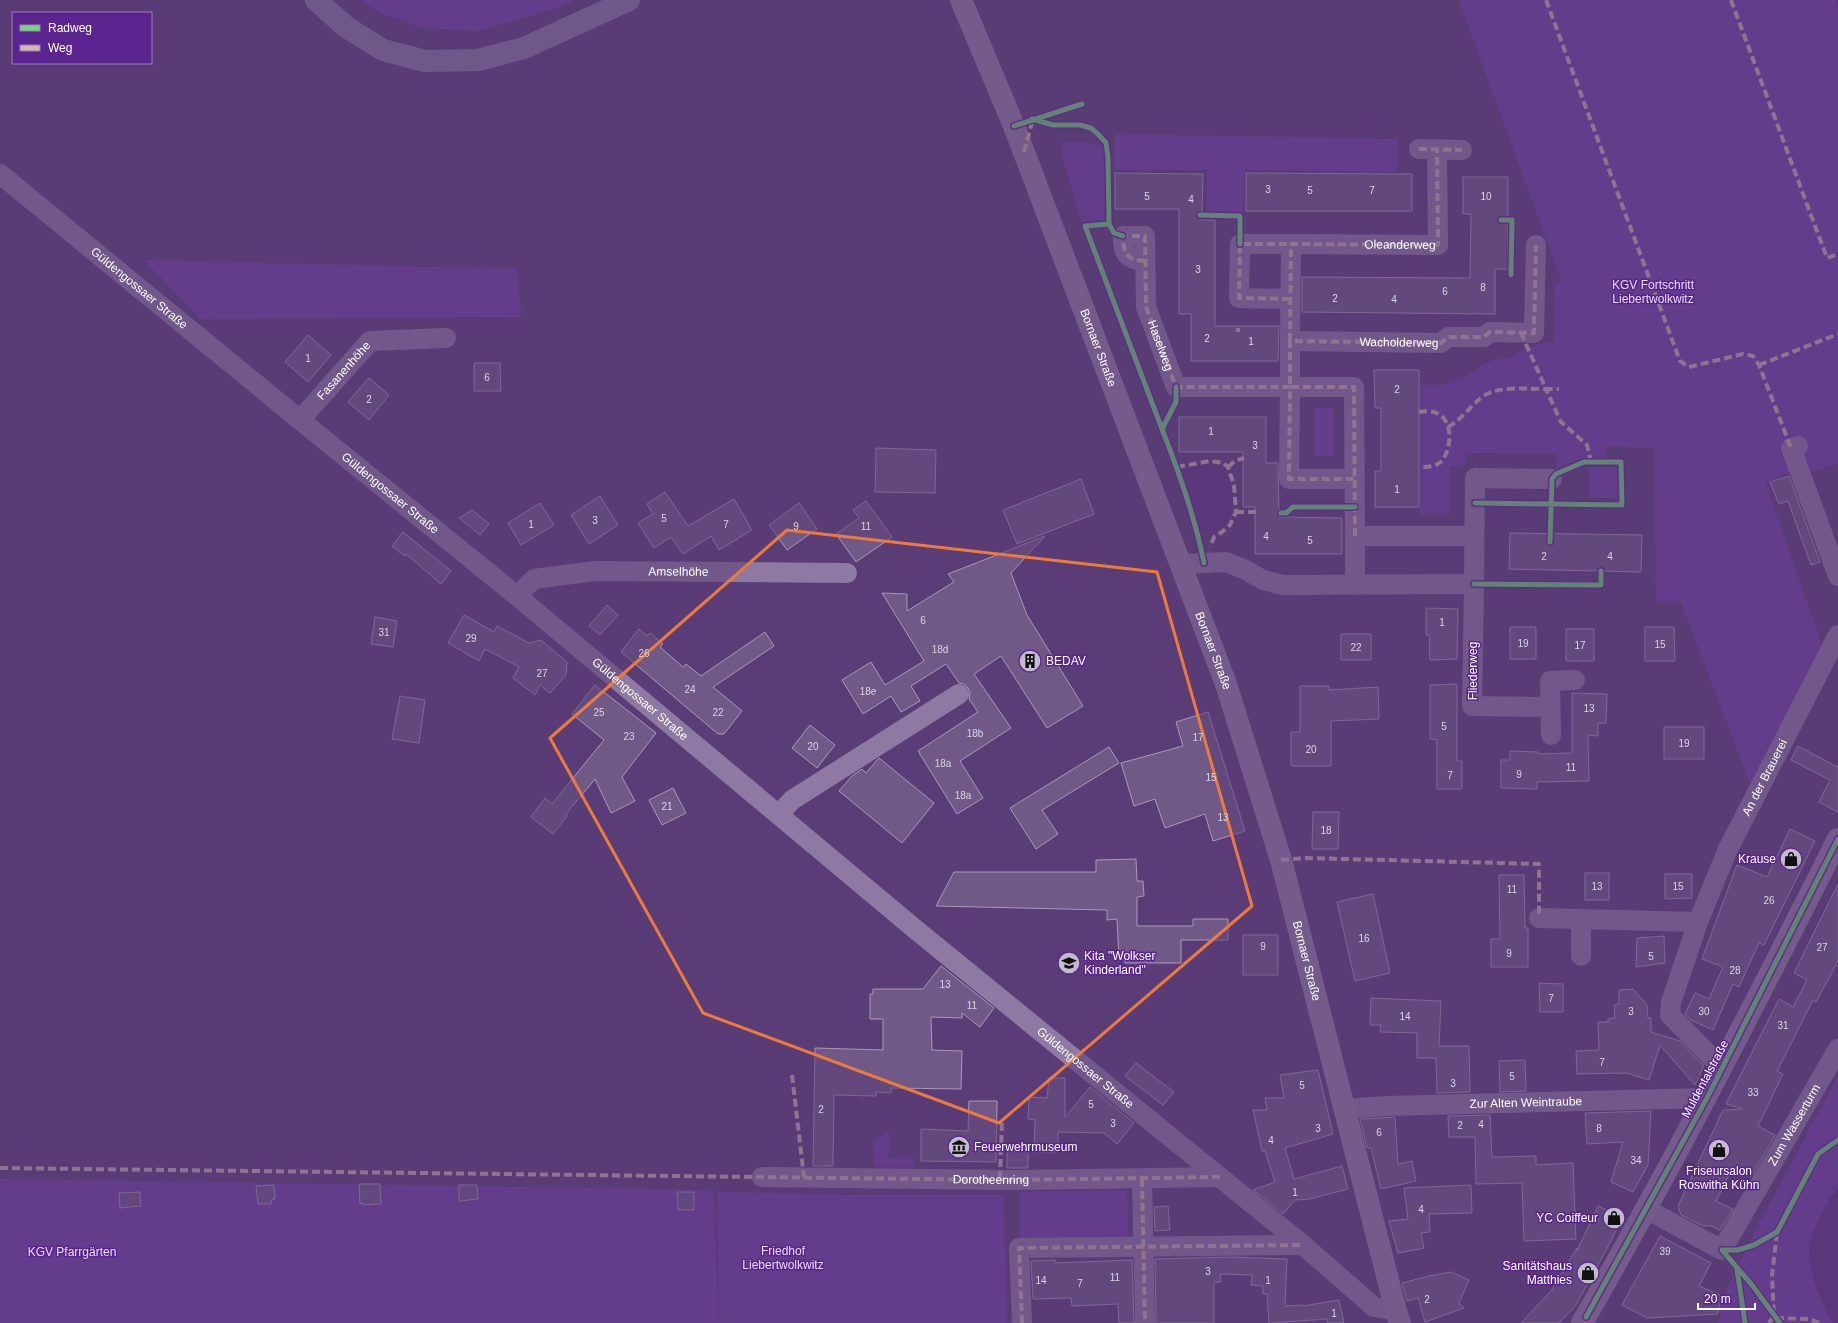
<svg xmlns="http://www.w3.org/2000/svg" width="1838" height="1323" viewBox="0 0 1838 1323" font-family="Helvetica,sans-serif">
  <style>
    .green { fill: #713da7 }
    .water { fill: #5b3280 }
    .building { fill: #705887; stroke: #a999b9 }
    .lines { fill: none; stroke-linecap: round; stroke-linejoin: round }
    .street { stroke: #8e79a2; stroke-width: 20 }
    .secondary { stroke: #9480a7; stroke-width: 22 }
    .primary { stroke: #8d79a2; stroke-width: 22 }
    .quiet { stroke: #d1b7ad; stroke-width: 4; stroke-dasharray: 8 4; stroke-linecap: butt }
    .cycleway-casing { stroke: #5b258f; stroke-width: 8 }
    .cycleway { stroke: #71d979; stroke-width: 5 }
    .marked { fill: none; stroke: #ed7a3d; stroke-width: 3; stroke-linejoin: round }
    .labels { text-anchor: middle; stroke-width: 3; stroke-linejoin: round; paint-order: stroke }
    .number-label { font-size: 10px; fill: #dbd5e1 }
    .street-label { font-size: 12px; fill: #fff; stroke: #5b258f }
    .park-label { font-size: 12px; fill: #e9daf9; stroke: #5b258f }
    .poi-label { font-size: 12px; fill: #fff; stroke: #5b258f; text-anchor: start }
  </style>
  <rect width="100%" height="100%" fill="#5a3d77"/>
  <path class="green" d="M360 0H574L554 9 478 31 423 28 381 13Z
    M1459 0H1835L1838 9V463L1807 474 1804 467 1765 482 1822 645 1750 783 1681 602H1656L1654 448 1606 446V458H1582L1556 469 1557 454 1466 453 1465 466H1450V514H1420V385H1444L1470 374 1484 364 1494 360 1508 358 1539 343H1554L1555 283 1562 282Z
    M1115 134 1398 139 1397 172 1244 170 1243 212 1206 211 1207 170H1115Z
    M1062 142 1090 143 1103 146 1105 192 1104 220 1082 222 1063 159Z
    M144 260 517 269 521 317 201 319Z
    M1315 408H1333V456H1315Z
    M1619 467V498H1589V467Z
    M1838 1077V1323H1719L1723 1296 1761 1220Z
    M889 1131V1158H914L913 1167H875L873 1145 879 1137Z
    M0 1179 714 1190 718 1323H0Z
    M1127 1190 1128 1240 1020 1242V1192Z
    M717 1192 858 1195H1003L1007 1323H719Z"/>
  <path class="water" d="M1208 463 1216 464 1225 468C1236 492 1239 516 1215 532H1201L1183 475 1184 468Z
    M1838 1187V1323H1833C1821 1304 1805 1264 1810 1242 1815 1223 1827 1202 1838 1187Z"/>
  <path class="building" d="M1115 173 1203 174 1202 220H1215V326H1279L1278 361H1191V314H1179V209H1115Z
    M1246 173 1412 174V211H1246Z
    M1463 177H1508V269H1495V314L1302 312V277L1470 278 1471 214H1463Z
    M308 335 331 355 308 382 285 362Z
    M474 363H500L501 391H474Z
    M1374 370H1419V507H1375V471H1381V408H1375Z
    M369 378 389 395 369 420 348 402Z
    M1179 417H1266V463H1278L1279 517 1342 518V554H1255V507H1243V452H1179Z
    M876 448 936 450 935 493 875 492Z
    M1789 476 1820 562 1811 565 1788 501 1779 504 1770 482Z
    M1081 479 1094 514 1017 544 1003 510Z
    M665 492 688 526 734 499 752 530 719 550 711 536 683 554 671 537 654 548 638 523 653 514 647 504Z
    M600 496 618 525 589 544 571 515Z
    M866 501 892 537 856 562 836 534 859 518 853 510Z
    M540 503 554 525 521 545 508 523Z
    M799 503 817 529 787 550 769 525Z
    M472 510 489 524 480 535 459 518Z
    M403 532 451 571 441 584 406 554 405 556 392 546Z
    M1510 533 1642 535 1641 572 1509 569Z
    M1045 536 1011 573 1027 615 1083 706 1047 728 1001 656 974 674 1011 728 960 761 983 798 957 814 918 751 978 712 969 699 970 693 968 688 964 684 959 683 946 664 911 686 920 701 901 712 891 696 863 714 842 680 871 662 885 685 924 661 882 593 907 594V611L954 582 948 574Z
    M607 605 618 615 600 635 589 626Z
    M1426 608 1458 609 1457 659 1430 660 1429 635H1426Z
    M464 615 494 632 497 626 529 643 541 640 567 662 566 675 550 693 540 685 535 695 513 678 519 667 485 649 479 661 448 643Z
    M375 617 397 621 393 647 371 644Z
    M1510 627H1536V659H1510Z
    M1645 627H1674L1675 661H1645Z
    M639 629 647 636 650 633 663 644 660 647 683 667 686 664 701 676 765 632 774 646 713 687 742 711 724 734H718L621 652Z
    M1566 629H1594V661H1566Z
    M1341 634H1371V660H1341Z
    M1457 684V761H1462V789H1437V740L1430 739V685Z
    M595 685 656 733 622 777 635 801 611 813 595 779 566 814 567 816 553 834 531 817 545 798 552 804 604 740 572 714Z
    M1300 686H1329V690L1378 687 1379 719 1331 721V766H1291V732H1300Z
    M1572 693 1607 694 1606 723H1598V736L1588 735 1589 781 1537 782V789L1501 788V760H1510V751L1538 752V754L1572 753Z
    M400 696 425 700 419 743 392 739Z
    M1208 712 1245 831 1213 841 1205 814 1165 828 1155 799 1134 806 1121 763 1183 746 1176 722Z
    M810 725 835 745 817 768 792 748Z
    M1664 727H1704V759H1664Z
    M1798 746 1837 767 1838 765V812L1819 802 1830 780 1791 760Z
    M1109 747 1119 763 1042 810 1058 834 1036 849 1010 808Z
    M879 758 934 803 902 843 839 791 852 776 862 769 866 773Z
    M673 788 686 813 662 825 649 800Z
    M1313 812H1339L1338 849H1312Z
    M1790 829 1815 841 1764 945 1759 943 1739 987 1733 984 1713 1030 1691 1020 1685 1014 1695 993 1709 999 1723 967 1702 959 1737 865 1767 877Z
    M1136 859 1137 881H1143L1144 896 1137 897V926H1193V919H1228V940H1181V963H1125L1124 958H1119L1117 919 1107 920V910L936 906 954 872H1096V860Z
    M1585 873H1609V900H1585Z
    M1665 874H1692V898L1665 899Z
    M1499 875H1524L1525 928H1528V967H1491V939H1500Z
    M1838 884V961L1816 1002 1813 1000 1777 1071 1783 1074 1758 1126 1775 1135 1751 1177 1733 1167 1716 1201 1733 1209 1720 1230 1711 1226H1703L1681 1215 1678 1206 1723 1110 1743 1109 1726 1104 1779 999 1793 1007 1807 980 1794 973Z
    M1373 894 1390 973 1355 981 1337 902Z
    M1243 935H1278V975H1243Z
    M1664 936 1665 963 1636 967 1637 938Z
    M941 966 994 1008 980 1027 962 1013V1018L931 1017 932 1050 962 1051 961 1089 891 1088V1093L876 1092V1096L834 1095 833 1166H813L815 1048 883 1050V1019H870V994H873V989H923Z
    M1539 983 1563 984V1012H1540Z
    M1633 989 1647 1005 1648 1018H1651V1032L1680 1041 1704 1066 1695 1085 1660 1045 1649 1080 1626 1073 1577 1074 1576 1051 1599 1050 1598 1022H1608V1019L1615 1018 1614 1005 1619 1004V990Z
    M1371 998 1441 1001 1439 1046H1469L1470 1092 1437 1093 1436 1058H1417V1033L1380 1032 1381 1025H1370Z
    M1525 1060 1526 1091 1500 1092 1499 1061Z
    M1136 1063 1174 1092 1163 1105 1125 1076Z
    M1318 1070 1333 1134 1285 1148 1294 1179 1342 1166 1348 1189 1310 1199 1295 1200 1283 1214 1253 1190 1275 1182 1265 1151H1262L1253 1110H1267L1265 1098H1284L1280 1075Z
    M1049 1078H1065V1117L1090 1087 1134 1123 1117 1144 1104 1133 1058 1132V1152H1034L1035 1120 1028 1119 1029 1097 1047 1098Z
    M969 1101H997L996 1162 921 1161V1129L968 1131Z
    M1651 1111 1648 1165 1633 1192 1611 1182 1623 1142 1587 1144 1585 1113Z
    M1490 1115 1492 1157 1536 1156V1165L1573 1163 1576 1239 1524 1241 1522 1183 1476 1184 1475 1137H1449L1448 1116Z
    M1395 1117 1398 1164 1412 1161 1416 1181 1381 1189 1371 1148H1367L1360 1119Z
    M1007 1151 1028 1152V1168H1007Z
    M359 1184H380L381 1204 363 1205V1203L360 1204Z
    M274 1185 275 1199H272L271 1204H258L256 1186Z
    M459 1185H477L478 1199 459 1201Z
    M1471 1185 1472 1213 1429 1214 1430 1232 1421 1233 1424 1248 1398 1253 1389 1221 1408 1219 1404 1188Z
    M140 1192 141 1206 120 1208 119 1193Z
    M677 1192H694V1210H678Z
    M1168 1206 1170 1230 1155 1231 1154 1207Z
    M1598 1206 1622 1217 1611 1241 1576 1305 1559 1323H1521L1551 1291 1577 1248V1251Z
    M1660 1236 1711 1263 1699 1286 1722 1296 1718 1314 1647 1318 1622 1305Z
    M1230 1257 1287 1259 1285 1306 1302 1305 1303 1306 1339 1300 1344 1323H1328L1327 1319 1269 1323 1267 1294H1263V1286L1251 1285 1252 1275 1220 1274 1221 1282H1214V1323H1156L1155 1259Z
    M1055 1260V1263L1132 1260 1134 1323H1119L1118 1304 1072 1306 1071 1298 1033 1299 1031 1261Z
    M1451 1272 1469 1280 1459 1303 1464 1308 1425 1322 1418 1298 1407 1301 1402 1283 1429 1276Z"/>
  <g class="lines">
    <g class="street">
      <path d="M1419 149 1462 150"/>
      <path id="s1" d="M0 174 300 420 517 596 915 929 1303 1245 1374 1307 1396 1311"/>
      <path id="s2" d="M1145 261C1127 260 1123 254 1123 236H1145L1146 307 1176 387H1290L1289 479H1355"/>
      <path d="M1290 299 1239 298 1240 244H1291"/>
      <path id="s3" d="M1290 341 1291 244 1438 245 1437 150"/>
      <path id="s4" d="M300 420 370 341 446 338"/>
      <path d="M1798 446 1791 448 1838 576"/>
      <path d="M1355 536 1354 387H1290V341L1441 343 1448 337H1484L1490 332 1534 333 1536 245"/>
      <path d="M1182 564 1226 562 1246 570 1263 580 1283 585 1474 584 1475 478 1552 479"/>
      <path d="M1355 584V536H1474"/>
      <path d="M1474 584 1472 706 1550 707"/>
      <path id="s5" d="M517 596 534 579 595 571 847 573"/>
      <path d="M1551 735 1550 681 1575 680"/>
      <path d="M779 814 792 800 959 694"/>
      <path d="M1539 918 1698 922"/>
      <path d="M1581 956V919"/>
      <path id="s6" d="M1722 1068 1670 1015 1671 1002 1698 922 1728 849 1838 635"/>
      <path id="s7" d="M1345 1109 1387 1106 1707 1098"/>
      <path d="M762 1177 1008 1180 1220 1177"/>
      <path d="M1142 1179 1145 1323"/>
      <path id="s8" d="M1646 1209 1722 1250 1838 1049"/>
      <path d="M1022 1323 1019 1248 1303 1245"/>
    </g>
    <g class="secondary">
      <path id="s9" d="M961 0 1014 126 1226 684 1281 860 1396 1311 1400 1323"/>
      <path d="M1582 1323C1673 1165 1756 1002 1838 839"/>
    </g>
    <path class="primary" d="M316 0 346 27 383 50 425 61 478 60 524 48 629 0"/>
    <g class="quiet">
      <path d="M1546 0 1680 361 1689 367 1743 354 1753 356 1759 365 1791 448"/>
      <path d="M1731 0 1827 258 1838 254"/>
      <path d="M1419 149 1462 150"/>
      <path d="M1024 152 1033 119"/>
      <path d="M1145 261C1127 260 1123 254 1123 236H1145L1146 307 1176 387H1290L1289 479H1355"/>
      <path d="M1290 299 1239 298 1240 244H1291"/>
      <path d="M1238 332V328"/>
      <path d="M1521 333 1546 389H1559"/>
      <path d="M1290 341 1291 244 1438 245 1437 150"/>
      <path d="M1759 365 1838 334"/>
      <path d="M1419 412C1459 404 1453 456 1438 464 1432 467 1426 467 1420 467"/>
      <path d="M1448 427C1463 419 1471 404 1485 395 1499 386 1529 389 1546 389L1561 422 1587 445 1591 462"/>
      <path d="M1177 467 1210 461 1223 463 1228 467 1234 485 1236 512 1230 525 1222 532 1214 537 1210 547"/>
      <path d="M1228 467 1235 461 1244 458"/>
      <path d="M1236 512H1259"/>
      <path id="s10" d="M1355 536 1354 387H1290V341L1441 343 1448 337H1484L1490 332 1534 333 1536 245"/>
      <path d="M1281 860 1307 858 1539 864V918"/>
      <path d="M792 1075 804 1177"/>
      <path id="s11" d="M0 1168 1008 1180 1220 1177"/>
      <path d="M1000 1179 1002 1119"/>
      <path d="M1142 1179 1145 1323"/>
      <path d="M1776 1318 1808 1319 1820 1323"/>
      <path d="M1022 1323 1019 1248 1303 1245"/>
      <path d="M1769 1323 1774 1316 1772 1276 1777 1232"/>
    </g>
    <g class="cycleway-casing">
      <path id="cycleway" d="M1032 119 1053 125H1080L1091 128 1098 134 1106 143 1108 157 1109 224
        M1014 126 1082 104
        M1200 215 1240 216V244
        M1501 220H1512L1511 275
        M1123 236 1114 233 1109 224 1085 226 1162 429
        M1176 387V402L1162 429C1179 472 1195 517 1204 563
        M1475 503C1524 504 1573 504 1622 505L1621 462H1584L1556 474 1552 479 1550 542
        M1281 513H1286L1293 507H1355
        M1474 584 1601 585V571
        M1722 1250H1738L1754 1245 1777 1232 1818 1154 1838 1140
        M1722 1250 1752 1285 1780 1323
        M1737 1269 1745 1323
        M1586 1317 1707 1098 1838 839"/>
    </g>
    <use href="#cycleway" class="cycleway"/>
  </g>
  <path d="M0 0H1838V1323H0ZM787 530 1157 572 1252 906 999 1123 703 1013 550 738Z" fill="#5a3d77" fill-opacity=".55" fill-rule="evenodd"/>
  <path class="marked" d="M787 530 1157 572 1252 906 999 1123 703 1013 550 738Z"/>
  <defs>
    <g id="building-disc" transform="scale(1.15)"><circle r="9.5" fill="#c5bbcf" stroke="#5b258f"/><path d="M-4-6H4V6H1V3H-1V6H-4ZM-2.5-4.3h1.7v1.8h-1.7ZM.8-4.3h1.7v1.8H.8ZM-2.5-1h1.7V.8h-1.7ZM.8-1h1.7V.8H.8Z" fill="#111"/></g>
    <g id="shop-disc" transform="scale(1.15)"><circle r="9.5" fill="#c5bbcf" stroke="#5b258f"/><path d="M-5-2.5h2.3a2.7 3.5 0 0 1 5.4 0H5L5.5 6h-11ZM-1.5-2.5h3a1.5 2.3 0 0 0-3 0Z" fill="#111"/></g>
    <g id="school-disc" transform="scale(1.15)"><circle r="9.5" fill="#c5bbcf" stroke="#5b258f"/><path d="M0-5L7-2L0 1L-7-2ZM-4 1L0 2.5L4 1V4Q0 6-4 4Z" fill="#111"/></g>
    <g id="museum-disc" transform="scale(1.15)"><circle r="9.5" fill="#c5bbcf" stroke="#5b258f"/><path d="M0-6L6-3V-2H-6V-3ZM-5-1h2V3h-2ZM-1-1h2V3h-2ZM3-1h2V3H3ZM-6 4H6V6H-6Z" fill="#111"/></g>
  </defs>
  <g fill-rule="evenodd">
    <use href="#building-disc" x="1030" y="661"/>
    <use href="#shop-disc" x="1791" y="859"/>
    <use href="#school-disc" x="1069" y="963"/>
    <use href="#museum-disc" x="959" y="1147"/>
    <use href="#shop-disc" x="1719" y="1150"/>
    <use href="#shop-disc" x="1614" y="1218"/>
    <use href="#shop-disc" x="1588" y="1273"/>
  </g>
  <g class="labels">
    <g class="number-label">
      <text x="1268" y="193">3</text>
      <text x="1310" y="194">5</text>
      <text x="1372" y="194">7</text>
      <text x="1147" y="200">5</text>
      <text x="1486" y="200">10</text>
      <text x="1191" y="203">4</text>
      <text x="1198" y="273">3</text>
      <text x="1483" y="291">8</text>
      <text x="1445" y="295">6</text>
      <text x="1335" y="302">2</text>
      <text x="1394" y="303">4</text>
      <text x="1207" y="342">2</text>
      <text x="1251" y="345">1</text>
      <text x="308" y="362">1</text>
      <text x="487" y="381">6</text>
      <text x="1397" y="393">2</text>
      <text x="369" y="403">2</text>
      <text x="1211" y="435">1</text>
      <text x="1255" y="449">3</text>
      <text x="1397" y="493">1</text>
      <text x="664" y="522">5</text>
      <text x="595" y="524">3</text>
      <text x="531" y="528">1</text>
      <text x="726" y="528">7</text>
      <text x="796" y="530">9</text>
      <text x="866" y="530">11</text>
      <text x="1266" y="540">4</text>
      <text x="1310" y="544">5</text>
      <text x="1544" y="560">2</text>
      <text x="1610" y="560">4</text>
      <text x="923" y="624">6</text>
      <text x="1442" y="626">1</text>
      <text x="384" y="636">31</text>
      <text x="471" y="642">29</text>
      <text x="1523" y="647">19</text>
      <text x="1660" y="648">15</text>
      <text x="1580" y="649">17</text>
      <text x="1356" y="651">22</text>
      <text x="940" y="653">18d</text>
      <text x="644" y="657">26</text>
      <text x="542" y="677">27</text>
      <text x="690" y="693">24</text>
      <text x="868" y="695">18e</text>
      <text x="1589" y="712">13</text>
      <text x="599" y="716">25</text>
      <text x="718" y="716">22</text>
      <text x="1444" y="730">5</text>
      <text x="975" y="737">18b</text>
      <text x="629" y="740">23</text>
      <text x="1198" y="741">17</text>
      <text x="1684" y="747">19</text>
      <text x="813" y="750">20</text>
      <text x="1311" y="753">20</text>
      <text x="943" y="767">18a</text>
      <text x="1571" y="771">11</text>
      <text x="1519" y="778">9</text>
      <text x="1450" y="779">7</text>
      <text x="1211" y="781">15</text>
      <text x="963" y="799">18a</text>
      <text x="667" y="810">21</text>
      <text x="1223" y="821">13</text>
      <text x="1326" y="834">18</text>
      <text x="1597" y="890">13</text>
      <text x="1678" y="890">15</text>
      <text x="1512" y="893">11</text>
      <text x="1769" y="904">26</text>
      <text x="1364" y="942">16</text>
      <text x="1263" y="950">9</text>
      <text x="1822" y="951">27</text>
      <text x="1509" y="957">9</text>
      <text x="1651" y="960">5</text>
      <text x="1735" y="974">28</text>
      <text x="945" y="988">13</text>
      <text x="1551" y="1002">7</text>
      <text x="972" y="1009">11</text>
      <text x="1631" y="1015">3</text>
      <text x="1704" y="1015">30</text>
      <text x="1405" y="1020">14</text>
      <text x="1783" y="1029">31</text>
      <text x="1602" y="1066">7</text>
      <text x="1512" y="1080">5</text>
      <text x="1453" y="1087">3</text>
      <text x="1302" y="1089">5</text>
      <text x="1753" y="1096">33</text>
      <text x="1091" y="1108">5</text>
      <text x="821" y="1113">2</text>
      <text x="1113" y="1127">3</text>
      <text x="1481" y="1128">4</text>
      <text x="1460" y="1129">2</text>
      <text x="1318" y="1132">3</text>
      <text x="1599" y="1132">8</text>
      <text x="1379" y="1136">6</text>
      <text x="1271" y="1144">4</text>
      <text x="1636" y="1164">34</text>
      <text x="1295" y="1196">1</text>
      <text x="1421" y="1213">4</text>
      <text x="1665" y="1255">39</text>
      <text x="1208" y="1275">3</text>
      <text x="1115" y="1281">11</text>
      <text x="1041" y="1284">14</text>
      <text x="1268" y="1284">1</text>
      <text x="1080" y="1287">7</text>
      <text x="1427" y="1303">2</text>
      <text x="1334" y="1317">1</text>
    </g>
    <g class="street-label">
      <text dy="4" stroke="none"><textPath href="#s3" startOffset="206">Oleanderweg</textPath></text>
      <text dy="4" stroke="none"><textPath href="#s1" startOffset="180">Güldengossaer Straße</textPath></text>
      <text dy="4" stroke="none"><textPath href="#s10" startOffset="368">Wacholderweg</textPath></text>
      <text dy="4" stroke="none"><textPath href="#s2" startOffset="173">Haselweg</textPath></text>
      <text dy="4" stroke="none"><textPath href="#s9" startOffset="374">Bornaer Straße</textPath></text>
      <text dy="4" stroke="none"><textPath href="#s4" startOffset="66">Fasanenhöhe</textPath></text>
      <text dy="4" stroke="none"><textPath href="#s1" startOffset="504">Güldengossaer Straße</textPath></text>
      <text dy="4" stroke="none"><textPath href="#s5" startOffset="169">Amselhöhe</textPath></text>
      <text dy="4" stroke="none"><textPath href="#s9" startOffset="698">Bornaer Straße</textPath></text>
      <text transform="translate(1473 671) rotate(-90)" y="4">Fliederweg</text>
      <text dy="4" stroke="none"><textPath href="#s1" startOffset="828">Güldengossaer Straße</textPath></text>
      <text dy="4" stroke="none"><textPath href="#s6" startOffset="331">An der Brauerei</textPath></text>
      <text dy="4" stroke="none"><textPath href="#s9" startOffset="1022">Bornaer Straße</textPath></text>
      <text dy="4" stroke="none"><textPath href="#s1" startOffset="1406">Güldengossaer Straße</textPath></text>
      <text transform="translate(1705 1079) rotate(-62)" y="4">Muldentalstraße</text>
      <text dy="4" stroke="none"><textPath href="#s7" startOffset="181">Zur Alten Weintraube</textPath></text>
      <text dy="4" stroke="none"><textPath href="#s8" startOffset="231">Zum Wasserturm</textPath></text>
      <text dy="4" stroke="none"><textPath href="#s11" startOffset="991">Dorotheenring</textPath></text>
    </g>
    <g class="park-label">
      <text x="1653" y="289">KGV Fortschritt<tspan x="1653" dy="14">Liebertwolkwitz</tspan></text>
      <text x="783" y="1255">Friedhof<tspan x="783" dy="14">Liebertwolkwitz</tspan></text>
      <text x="72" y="1256">KGV Pfarrgärten</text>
    </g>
    <g class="poi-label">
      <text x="1046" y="665">BEDAV</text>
      <text x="1776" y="863" text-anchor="end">Krause</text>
      <text x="1084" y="960">Kita "Wolkser<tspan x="1084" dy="14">Kinderland"</tspan></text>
      <text x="974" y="1151">Feuerwehrmuseum</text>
      <text x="1719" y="1175" text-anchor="middle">Friseursalon<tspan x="1719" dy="14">Roswitha Kühn</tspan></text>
      <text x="1598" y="1222" text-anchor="end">YC Coiffeur</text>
      <text x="1572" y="1270" text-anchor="end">Sanitätshaus<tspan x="1572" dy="14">Matthies</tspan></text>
    </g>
  </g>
  <rect x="12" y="12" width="140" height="52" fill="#5b258f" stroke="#9d7cbc"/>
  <rect x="20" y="25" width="20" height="6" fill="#71d979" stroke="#9d7cbc"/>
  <text x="48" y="32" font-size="12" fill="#ffffff">Radweg</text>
  <rect x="20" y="45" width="20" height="6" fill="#d1b7ad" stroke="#9d7cbc"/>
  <text x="48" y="52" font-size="12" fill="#ffffff">Weg</text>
  <path d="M1698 1303v6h57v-6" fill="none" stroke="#ffffff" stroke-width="2"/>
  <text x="1704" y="1303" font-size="12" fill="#ffffff" stroke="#5b258f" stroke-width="3" paint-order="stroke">20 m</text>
</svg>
